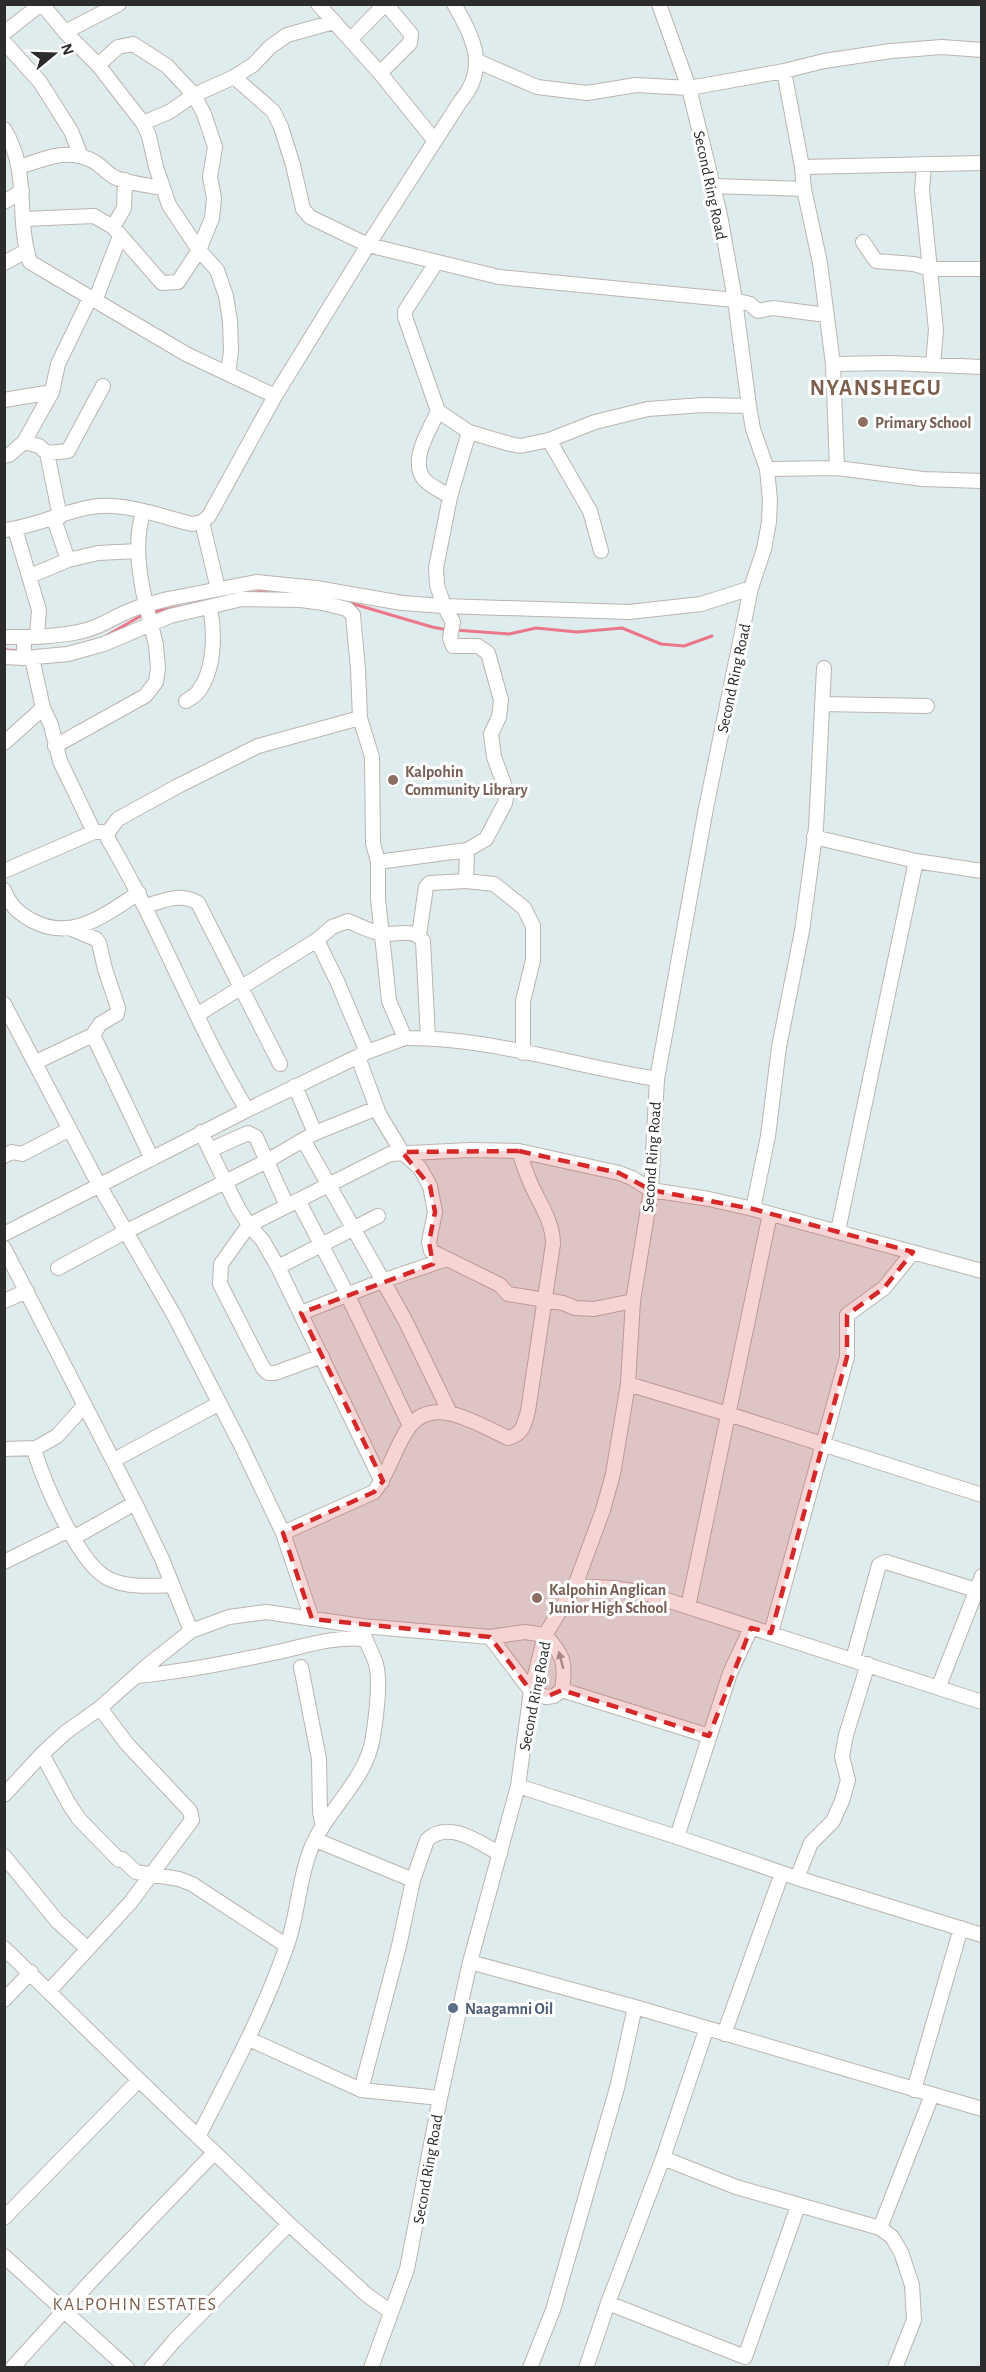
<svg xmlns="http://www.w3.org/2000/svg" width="986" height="2372" viewBox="0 0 986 2372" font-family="'Alegreya Sans',sans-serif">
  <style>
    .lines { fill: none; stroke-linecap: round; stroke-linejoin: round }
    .stream { stroke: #ec768a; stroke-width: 3 }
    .minor-casing { stroke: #bcb4af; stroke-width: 16 }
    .minor { stroke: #fff; stroke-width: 14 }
    .oneway { fill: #a0a0a0 }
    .marked { fill: #d62828; fill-opacity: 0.2; stroke: #d62828; stroke-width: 4.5; stroke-dasharray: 12 8; stroke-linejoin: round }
    .education-dot { fill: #8d6e63; stroke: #fff; stroke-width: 2 }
    .service-dot { fill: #5c6f8a; stroke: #fff; stroke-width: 2 }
    .labels { text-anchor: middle; stroke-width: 6; stroke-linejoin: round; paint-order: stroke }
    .street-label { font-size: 16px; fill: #2c2c2c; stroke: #fff }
    .education-label { font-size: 16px; font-weight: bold; fill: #785e54; stroke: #fff; text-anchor: start }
    .service-label { font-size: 16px; font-weight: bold; fill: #4e5e75; stroke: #fff; text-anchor: start }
    .neighbourhood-label { font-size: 18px; letter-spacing: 1.5px; fill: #7c5f4d; stroke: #fff }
    .district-label { font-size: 22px; font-weight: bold; letter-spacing: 1.5px; fill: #7c5f4d; stroke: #fff }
  </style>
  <rect width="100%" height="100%" fill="#dfeced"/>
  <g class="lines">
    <path class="stream" d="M253 593 274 589
      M330 597 432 627 448 630
      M153 612 179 607
      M455 630 509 634 536 628 577 632 622 628 661 644 684 646 712 636
      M106 636 144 614
      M6 650 21 651"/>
    <g class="minor-casing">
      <path id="minor" d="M42 4 65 32 98 65 143 123 149 136 156 167 169 205 199 250 217 270 226 296 230 321 231 351 228 374
        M318 4 380 73 435 141
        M65 32 119 4
        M4 33 41 4
        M350 40 385 4
        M4 42 40 82 71 131 81 156
        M477 61 537 87 587 93 636 85 689 88 784 71 824 61 891 51 942 47 982 50
        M784 71 802 167 804 189 820 263 833 364 837 468
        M380 73 410 43 411 34 386 4
        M234 77 273 111 281 127 293 165 303 209 310 217 368 245 499 277 735 300 750 304 758 311 773 308 826 315
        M143 123 169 112 194 95 234 77 253 65 270 47 287 35 334 22
        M4 129C31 173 15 216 30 262L186 354 275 396
        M924 164 922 190 936 330 933 364
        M20 167C46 158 67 148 93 161 101 165 107 174 116 178 131 184 147 185 163 188
        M802 167 982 163
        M713 186 804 189
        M4 202 22 191
        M24 219 94 216 113 227 162 283 178 282 199 250 212 218 214 198 210 177 215 147 204 114 194 95 167 66 133 44 118 47 98 65
        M113 227 124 208 125 180
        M863 242 876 261 914 264 930 269H982
        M4 263 26 251
        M436 263 405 311V317L438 411 469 432 510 444 520 446 549 440 595 422 648 409 703 405 749 406
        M95 301 120 236
        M833 364 891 363 982 367
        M4 400 52 392
        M438 411C430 430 410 458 423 478 429 486 442 491 450 497
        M549 440 590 511 601 551
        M24 442 39 446 47 453 60 517
        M47 453 68 451 103 386
        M4 456 9 455 24 442 52 392 58 364 90 298
        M767 469 837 468 923 479 982 481
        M202 522 218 589
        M15 529 39 610 37 637C60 635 82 634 102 624 117 617 129 609 146 605 139 574 134 543 143 512
        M4 530C33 527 58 514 86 508 120 500 159 516 192 524L202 522 209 516 275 396 368 245 460 102C489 68 474 39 454 4
        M68 560 98 553 138 551
        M30 576 68 560 54 519
        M4 637H32
        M4 657 24 658V637
        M24 658 68 654 104 644 170 616 242 599 301 600 323 603
        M32 658 43 708 51 725 60 761 94 832
        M186 701C189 699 195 696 198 692 215 670 215 633 210 607
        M822 704 927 706
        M4 743 43 708
        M55 746 145 696 156 682 158 668 156 645 146 605 168 599 256 582 316 588 402 603 444 606 629 612 701 604 751 588
        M814 837 916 861 982 871
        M378 862 467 850 486 839 505 803 507 792 494 757 491 734 499 717 501 700 488 653 478 646H453L450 638 453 622 444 606 437 585 436 568 450 497 469 432
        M4 871 94 832H102
        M466 881 467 850
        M4 890C10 905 17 912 31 920 72 943 105 914 139 893
        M145 906C164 901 180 892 198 903L280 1064
        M72 929 96 939 99 943 105 969 118 1008 117 1014 100 1024 93 1035
        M419 935 426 887 430 883 466 881 494 884 524 908 533 926V960L523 1001V1053
        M317 940 337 981 367 1052
        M4 1004 99 1185 174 1315 241 1445 283 1533 312 1619
        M197 1015 317 940 332 927 348 921C358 925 369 931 379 933 395 937 413 926 423 941L428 1038
        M405 1038C489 1037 574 1066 657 1079
        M358 1057 379 1114 402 1152 420 1168 430 1186 435 1212 429 1242 431 1251 500 1285 508 1294 563 1303 575 1308 594 1309 633 1301
        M36 1062 93 1035 152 1159
        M295 1086 315 1133
        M247 1110 367 1052 405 1038 389 1001 388 991 378 899V862L373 843 372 757 360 718 358 669 353 615 347 609 323 603 326 591
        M201 1132 238 1208 249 1225 263 1241 278 1267 382 1482
        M304 1141 405 1320 450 1413
        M210 1150 248 1133 256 1137 287 1206
        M4 1156 12 1152 22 1154 70 1129
        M298 1200 347 1294 410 1426
        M753 1209 768 1136 779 1047 802 931 816 828 824 668
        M838 1231 916 861
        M4 1234 247 1110C195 1023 160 927 108 839V832L118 819 178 786 258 746 360 718
        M4 1248 138 1509 162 1559 191 1631
        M278 1267 378 1216
        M58 1268 125 1232 267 1161 315 1133 377 1108
        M4 1301 27 1291
        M301 1313 382 1281 447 1259
        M322 1356 275 1373H268L263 1368 220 1284 221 1264 249 1225 390 1154 470 1150 519 1151 619 1173 632 1178 651 1190 709 1199 753 1209 982 1271
        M628 1384 728 1414 982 1495
        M36 1448 35 1453C45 1484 79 1565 109 1579 128 1588 152 1586 172 1585
        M4 1449 36 1448 57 1436 85 1405
        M114 1460 218 1404
        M283 1533 374 1492C390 1472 395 1445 410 1426 434 1394 481 1426 508 1438 523 1434 524 1425 528 1411L553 1244C553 1221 539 1203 530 1182 526 1172 522 1162 519 1151
        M75 1537 135 1503
        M4 1562 69 1530
        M575 1586 614 1588 645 1593 982 1702
        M688 1607 770 1214
        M771 1633 847 1357V1315L884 1288 913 1252
        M853 1659 879 1565 886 1562 976 1590
        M301 1667 319 1759 320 1812 323 1826
        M137 1676C182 1672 228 1663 273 1653 303 1647 333 1636 364 1639
        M939 1686 982 1576
        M562 1690 709 1736
        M42 1754 69 1804 79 1819 119 1860 122 1859 136 1872 179 1879 192 1884 287 1946
        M518 1786 677 1837 797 1878 982 1935
        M4 1795 42 1754 66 1732 100 1708 148 1665 191 1631 229 1617 266 1612 362 1626 490 1637 525 1632 545 1635C564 1655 566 1663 562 1690L554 1696 546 1697 531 1691 490 1637
        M677 1837 730 1673 751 1628
        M316 1840 413 1880
        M4 1856 57 1921 88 1949
        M797 1878 811 1843 833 1821 842 1801 848 1780 842 1757 846 1735 868 1664
        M4 1948 139 2080 289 2224 367 2295 391 2312
        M470 1962 635 2007 982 2109
        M50 1990 130 1903 192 1820 190 1811 127 1744 100 1708
        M4 2000 31 1972
        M724 2034 782 1873
        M249 2039 361 2090 440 2098
        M361 2090 399 1946 413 1880 427 1840C448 1819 480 1843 500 1854
        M914 2090 961 1928
        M198 2137C230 2075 263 2014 286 1948 298 1917 298 1882 310 1851 326 1809 366 1782 373 1737 376 1717 381 1683 376 1664 372 1651 364 1641 362 1626
        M663 2158 736 2187 880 2228 892 2237 901 2252 912 2285 914 2320 895 2368
        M4 2218 139 2080
        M880 2228 932 2095
        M4 2256 127 2368
        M608 2303 745 2357 798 2206
        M12 2368 93 2279 214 2153
        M151 2368 175 2340 289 2224
        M371 2368 407 2269 440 2098 470 1962 518 1786 531 1691 545 1635 575 1586 603 1510 613 1474 628 1384 633 1301 651 1190 657 1079 706 808 751 588 764 549 769 522 770 500 767 469 753 429 749 406 735 300 720 215 689 88 659 4
        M530 2368 553 2310 617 2088 635 2007
        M586 2368 608 2303 663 2158 706 2030"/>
    </g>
    <use href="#minor" class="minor"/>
  </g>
  <defs><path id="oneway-solid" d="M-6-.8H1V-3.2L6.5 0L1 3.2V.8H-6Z" transform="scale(1.5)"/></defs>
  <use class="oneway" href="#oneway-solid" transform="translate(561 1660) rotate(-105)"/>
  <path class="marked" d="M519 1151 619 1173 651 1190 753 1209 913 1252 884 1288 847 1315V1357L771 1633 751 1628 709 1736 562 1690 546 1697 531 1691 490 1637 312 1619 283 1533 374 1492 383 1481 301 1313 433 1264 429 1242 435 1212 430 1186 402 1152Z"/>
  <g class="education-dot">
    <circle cx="863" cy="422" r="6"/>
    <circle cx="393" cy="780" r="6"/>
    <circle cx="537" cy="1598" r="6"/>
  </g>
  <circle class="service-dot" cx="453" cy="2008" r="6"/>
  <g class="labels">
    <g class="street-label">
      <text transform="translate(711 185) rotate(78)" y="6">Second Ring Road</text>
      <text transform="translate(733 678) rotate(-78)" y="6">Second Ring Road</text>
      <text transform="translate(651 1157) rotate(-86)" y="6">Second Ring Road</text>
      <text transform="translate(534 1696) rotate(-79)" y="6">Second Ring Road</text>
      <text transform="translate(427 2169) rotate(-80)" y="6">Second Ring Road</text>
    </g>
    <g class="education-label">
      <text x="875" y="428">Primary School</text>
      <text x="405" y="777">Kalpohin<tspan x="405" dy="18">Community Library</tspan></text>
      <text x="549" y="1595">Kalpohin Anglican<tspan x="549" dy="18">Junior High School</tspan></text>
    </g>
    <g class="service-label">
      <text x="465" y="2014">Naagamni Oil</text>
    </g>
    <g class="neighbourhood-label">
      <text x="135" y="2310">KALPOHIN ESTATES</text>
    </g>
    <g class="district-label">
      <text x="876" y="395">NYANSHEGU</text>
    </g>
  </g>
  <rect width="986" height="2372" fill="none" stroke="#2c2c2c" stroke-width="12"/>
  <g transform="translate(54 54) rotate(71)" stroke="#ffffff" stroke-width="4.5" paint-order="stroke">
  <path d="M0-4.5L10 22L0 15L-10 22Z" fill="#2c2c2c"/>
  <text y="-9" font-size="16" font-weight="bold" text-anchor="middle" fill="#2c2c2c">N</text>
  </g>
</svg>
